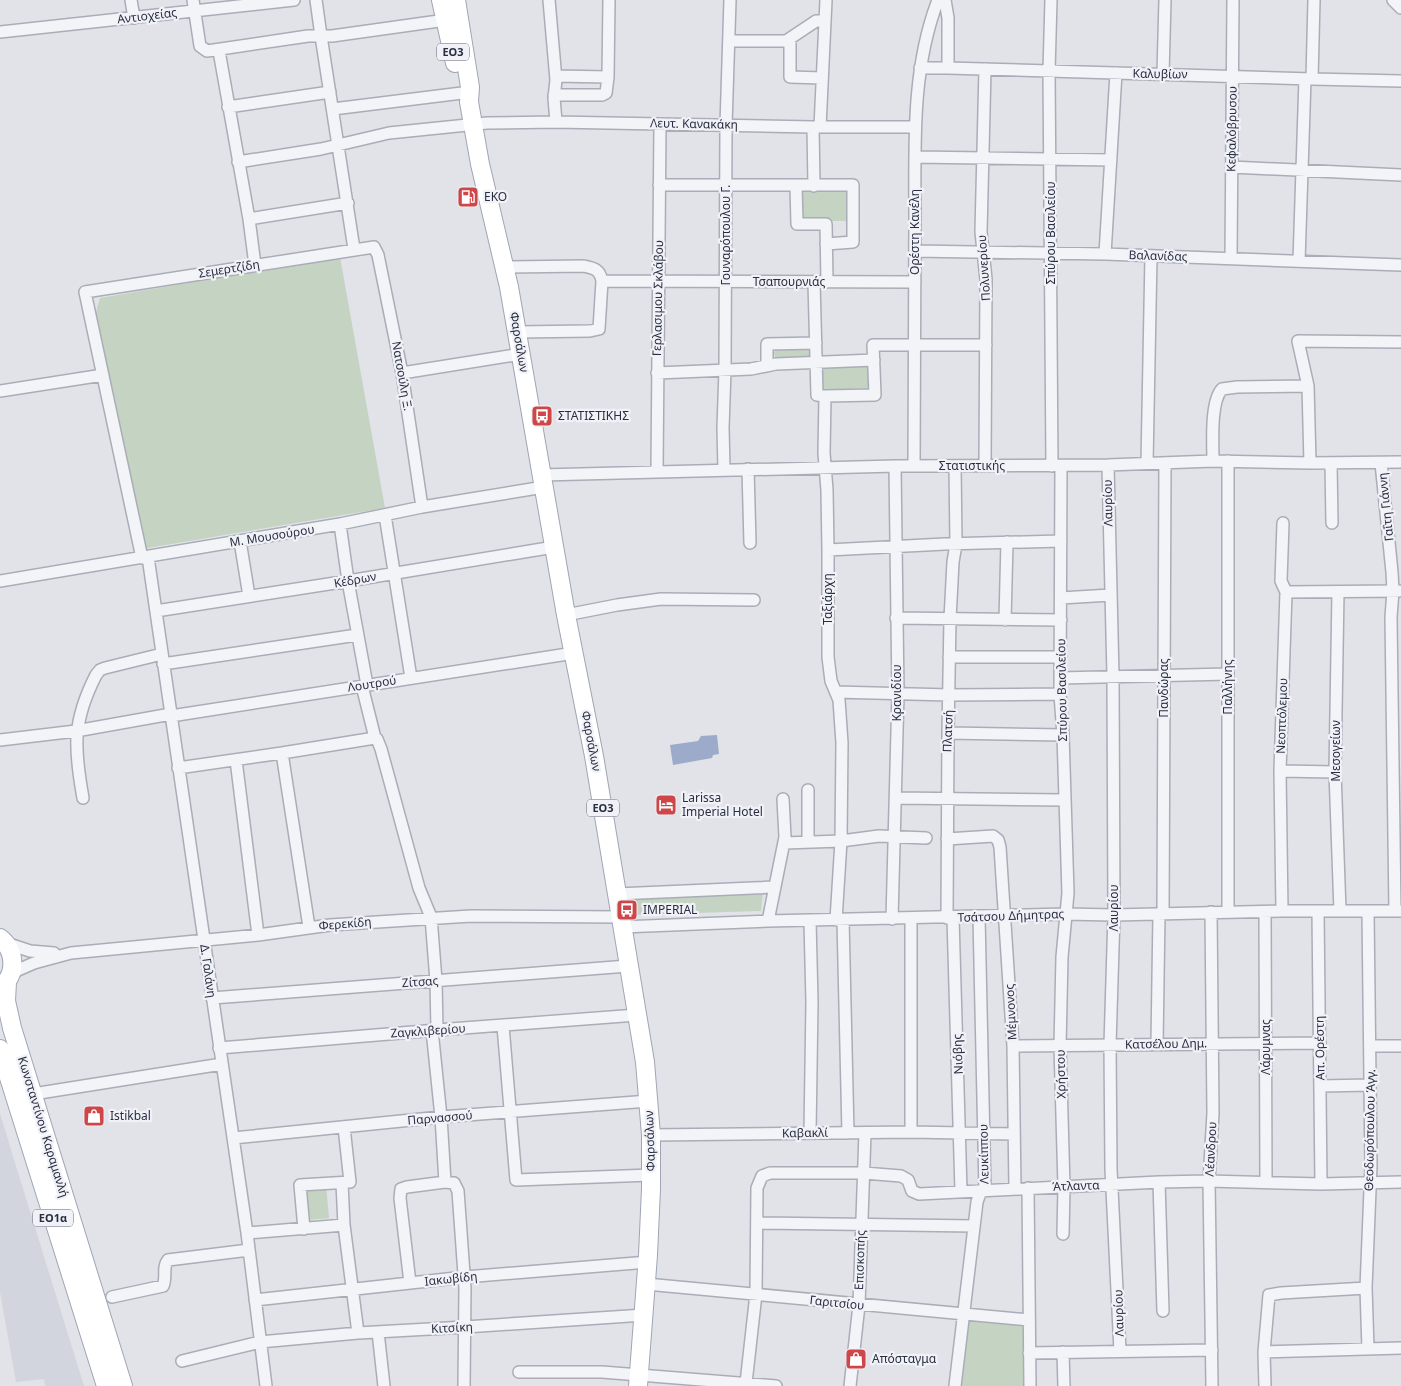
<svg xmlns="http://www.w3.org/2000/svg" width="1401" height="1386" viewBox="0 0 1401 1386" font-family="'Noto Sans',sans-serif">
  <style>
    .built { fill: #d3d5de }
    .green { fill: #c4d3c2 }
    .water { fill: #9cabc9 }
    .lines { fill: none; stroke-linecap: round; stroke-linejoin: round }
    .street-casing { stroke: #aaadb7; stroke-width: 14 }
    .primary-casing { stroke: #a0a5b5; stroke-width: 20 }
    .street { stroke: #f3f4f8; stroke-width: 11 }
    .primary { stroke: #fff; stroke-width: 18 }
    .labels { text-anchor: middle; stroke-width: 4.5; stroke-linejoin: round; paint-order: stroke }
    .shield { fill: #f0f2f7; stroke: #656978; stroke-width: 1 }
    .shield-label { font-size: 11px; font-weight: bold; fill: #292e41 }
    .street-label { font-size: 12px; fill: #292e41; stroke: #f0f2f7 }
    .poi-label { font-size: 12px; fill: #292e41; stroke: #f0f2f7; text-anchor: start }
  </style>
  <rect width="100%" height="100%" fill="#e1e3e9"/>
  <path class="built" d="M0 1113 12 1153 84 1386H45L44 1379 16 1382 0 1292Z"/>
  <path class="green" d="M800 190 851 191V221H801Z
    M340 257 385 508 136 550 94 319 100 298Z
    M776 348H808L811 349 812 358 776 360 774 353Z
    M867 365 869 367V386L867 388 825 390 822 389 821 369 823 366Z
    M763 893 761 911 629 915 627 897Z
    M326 1184 329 1218 298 1221 295 1187Z
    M962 1313 1029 1320 1030 1386H955Z"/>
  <path class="water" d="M717 735 719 754 713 755 712 758 673 765 670 745 698 741 701 736Z"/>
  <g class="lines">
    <g class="street-casing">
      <path id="street" d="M131 0 134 18
        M193 0 200 46 207 51 308 36H332L446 20
        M316 0 321 36 354 249
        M549 0 556 80 554 98 556 122
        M945 0 948 18V68
        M1051 0 1049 71 1052 466
        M1393 0 1401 8
        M0 32 294 0
        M790 39V77L822 78
        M729 41H786L816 21 825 20
        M219 51 249 219 255 265
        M920 68H948L1312 79 1401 81
        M985 69 981 232 986 279 985 466
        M1163 74 1165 0
        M556 76 608 77
        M1312 79 1314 0
        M554 95H602L606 93 608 77 609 0
        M228 107 330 92
        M333 109 462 93
        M813 127 814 186
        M820 127 826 0
        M915 157 1111 160
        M238 162 321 149 389 133 487 123 556 122 813 127H915
        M1232 167 1401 175
        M659 185H853V242L826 244
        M796 186 797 224H826L827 282
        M249 219 348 203
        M915 251 1105 254 1401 265
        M1105 254 1116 73
        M1231 258 1233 0
        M1299 261 1305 79
        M504 267 583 266C593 268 600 269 602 281L599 329 590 331 517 332
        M602 281 915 282
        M814 282 817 395 825 396 824 453 827 490 828 550V657L831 681 839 700 842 743 841 841 836 920
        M767 366V344L816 343
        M402 373 521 354
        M657 373 751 369 776 364 874 360
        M0 391 103 375
        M825 396 875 395 873 345H986
        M1213 461C1213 444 1210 402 1222 389L1237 387 1308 386
        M1228 461V912
        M1147 463 1151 256
        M1310 463 1308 386 1298 341 1401 342
        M1331 463 1332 523
        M1381 463 1392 572 1393 591 1391 617 1395 911
        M1108 465 1113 676 1114 915 1110 1045 1111 1169 1120 1351
        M914 466C915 384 914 302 915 220 915 147 911 70 938 0
        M1061 466 1060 694 1063 735 1068 893 1062 957 1060 1046 1064 1187 1063 1234
        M748 469 750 543
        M724 470 723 428 725 370 726 125 730 0
        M657 471 660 124
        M542 475 895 466 1108 465 1213 461 1310 463 1401 462
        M385 515 411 678
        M340 524 348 581 367 685
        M240 541 249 596
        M828 550 945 544 1061 541
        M148 557 247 1233 266 1386
        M142 558 85 292 374 247 378 255 402 373 422 507
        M0 581 340 524 422 507 544 487
        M1286 592 1399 591
        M1338 592 1335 772 1340 911
        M1061 598 1110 595
        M156 611 348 581 554 547
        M566 615 617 605 661 599 754 600
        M896 618 1061 620
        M1005 620 1007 542
        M949 657H1061
        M163 664 357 635
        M1060 678 1228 674
        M362 686 375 738 377 739 381 749 419 888 431 917 436 981 437 1030
        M836 692 949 695 1060 694
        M171 716 574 653
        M948 733 1063 735
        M0 740 76 731 171 714
        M282 753 309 927
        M236 760 258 935
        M178 768 282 753 375 738
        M1280 771 1335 772
        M808 790V841
        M83 798C74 748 72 722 96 675L100 670 105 668 162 654
        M896 798 1064 800
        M947 839 993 836 998 840 1000 847 1013 1046 1015 1189
        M784 843 841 841 879 836 926 838
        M617 894 774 887
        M1282 911 1280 771 1286 592 1281 581 1283 523
        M1368 911 1371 1165 1366 1288 1368 1349
        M1211 912 1213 1113 1209 1181 1212 1386
        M1265 912 1266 1182
        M1318 912 1321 1184
        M1163 913 1165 463
        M947 918 948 733 950 619 953 562 956 544 955 466
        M953 918 961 1191
        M892 919 898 694 895 466
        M843 920 848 1133
        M768 921 785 837 783 799
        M810 921 812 1002 810 1133
        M622 927 768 921 1065 914 1114 915 1282 911H1401
        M6 943 30 951 54 953
        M9 977 18 970 34 963 71 953 258 935 330 925 471 916 620 917
        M212 998 628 966
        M503 1026 516 1180 651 1175
        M432 1030 441 1117 445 1182
        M1157 1044 1159 914
        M1013 1046 1320 1043
        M1371 1046H1401
        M219 1048 437 1030 637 1015
        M1320 1086 1370 1085
        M33 1094 222 1064
        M911 1132V919
        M651 1135 911 1132 1014 1134
        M233 1138 441 1117 649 1101
        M1159 1182 1163 1311
        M342 1183 344 1225 358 1333
        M1028 1188 1030 1386
        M757 1223 974 1226
        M304 1229 300 1185 350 1182 344 1127
        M247 1233 344 1225
        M410 1283 400 1198 401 1189 407 1187 445 1182 454 1183 458 1191 465 1288 464 1386
        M646 1284 1029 1320
        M112 1297 163 1286C167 1278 162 1267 168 1260L249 1250
        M255 1300 465 1277 648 1262
        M378 1332 384 1386
        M1063 1352 1064 1386
        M1264 1352 1401 1348
        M1029 1353 1212 1350
        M182 1361 260 1342 358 1333 465 1327 644 1315
        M519 1372H602L776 1386
        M746 1383 756 1294 757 1188 762 1176 770 1173H864L901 1176 908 1180 912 1191 919 1194 1159 1182 1209 1181 1321 1184 1401 1182
        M850 1386 859 1305 865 1133
        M955 1386 977 1202 980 1193 985 1190 979 917
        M1265 1386 1264 1352 1269 1295 1281 1293 1366 1288"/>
    </g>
    <g class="primary-casing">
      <path id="primary" d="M441 0 455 63
        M456 0 470 87 469 102 480 164 509 287 566 615 594 756 645 1062 651 1135V1189L648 1255 638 1386
        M0 938C16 951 17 975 0 988
        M7 982 6 1001 12 1028 123 1386
        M0 1049 106 1386"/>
    </g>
    <use href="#street" class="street"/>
    <use href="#primary" class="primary"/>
  </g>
  <defs>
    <g id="fuel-square" transform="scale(1.125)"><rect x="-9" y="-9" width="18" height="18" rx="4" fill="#ce4648" stroke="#f0f2f7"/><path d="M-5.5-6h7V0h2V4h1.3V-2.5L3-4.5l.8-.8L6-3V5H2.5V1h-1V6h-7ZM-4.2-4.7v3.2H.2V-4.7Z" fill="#fff"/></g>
    <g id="bus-square" transform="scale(1.125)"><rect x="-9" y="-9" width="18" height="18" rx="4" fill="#ce4648" stroke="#f0f2f7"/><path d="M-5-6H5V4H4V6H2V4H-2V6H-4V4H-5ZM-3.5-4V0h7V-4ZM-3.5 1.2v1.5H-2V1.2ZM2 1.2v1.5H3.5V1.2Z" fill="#fff"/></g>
    <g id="hotel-square" transform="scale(1.125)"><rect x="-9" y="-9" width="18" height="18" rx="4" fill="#ce4648" stroke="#f0f2f7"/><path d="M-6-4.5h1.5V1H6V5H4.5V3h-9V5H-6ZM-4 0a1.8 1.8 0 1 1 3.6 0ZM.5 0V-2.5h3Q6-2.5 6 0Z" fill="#fff"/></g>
    <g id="shop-square" transform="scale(1.125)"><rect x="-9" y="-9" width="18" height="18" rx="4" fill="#ce4648" stroke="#f0f2f7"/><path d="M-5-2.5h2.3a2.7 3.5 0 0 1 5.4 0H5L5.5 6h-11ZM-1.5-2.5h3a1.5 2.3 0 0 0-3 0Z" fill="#fff"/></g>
  </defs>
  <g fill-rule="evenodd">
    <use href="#fuel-square" x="468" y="197"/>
    <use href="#bus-square" x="542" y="416"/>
    <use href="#hotel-square" x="666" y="805"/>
    <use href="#bus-square" x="627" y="910"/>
    <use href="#shop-square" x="94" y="1116"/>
    <use href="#shop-square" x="856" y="1359"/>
  </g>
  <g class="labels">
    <g class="shield">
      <rect x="437" y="43.5" width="32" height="17" rx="4"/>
      <rect x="587" y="799.5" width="32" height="17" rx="4"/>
      <rect x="33" y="1209.5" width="40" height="17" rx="4"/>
    </g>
    <g class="shield-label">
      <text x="453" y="56">ΕΟ3</text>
      <text x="603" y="812">ΕΟ3</text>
      <text x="53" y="1222">ΕΟ1α</text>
    </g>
    <g class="street-label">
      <text transform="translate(147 16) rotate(-7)" y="4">Αντιοχείας</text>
      <text transform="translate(1160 74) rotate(1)" y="4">Καλυβίων</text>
      <text transform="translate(694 124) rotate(1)" y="4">Λευτ. Κανακάκη</text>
      <text transform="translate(1232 129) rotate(-89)" y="4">Κεφαλόβρυσου</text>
      <text transform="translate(915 232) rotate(-90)" y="4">Ορέστη Κανέλη</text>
      <text transform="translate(1051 233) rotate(-90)" y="4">Σπύρου Βασιλείου</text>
      <text transform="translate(726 235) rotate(-90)" y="4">Γουναρόπουλου Γ.</text>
      <text transform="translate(1158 256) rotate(2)" y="4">Βαλανίδας</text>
      <text transform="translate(984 268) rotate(-94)" y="4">Πολυνερίου</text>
      <text transform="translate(229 269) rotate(-9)" y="4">Σεμερτζίδη</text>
      <text x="789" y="286">Τσαπουρνιάς</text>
      <text transform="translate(658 298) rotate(-89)" y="4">Γερλασιμου Σκλάβου</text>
      <text transform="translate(519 342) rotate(80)" y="4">Φαρσάλων</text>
      <text transform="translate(402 376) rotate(80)" y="4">Νατσούλη Ξ.</text>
      <text x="972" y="470">Στατιστικής</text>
      <text transform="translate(1108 503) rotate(-91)" y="4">Λαυρίου</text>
      <text transform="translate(1386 507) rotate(-96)" y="4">Γαΐτη Γιάννη</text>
      <text transform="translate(272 536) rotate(-9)" y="4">Μ. Μουσούρου</text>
      <text transform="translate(355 580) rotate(-10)" y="4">Κέδρων</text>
      <text transform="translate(828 599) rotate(-90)" y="4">Ταξιάρχη</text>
      <text transform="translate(372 684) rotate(-9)" y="4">Λουτρού</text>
      <text transform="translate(1228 687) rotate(-90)" y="4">Παλλήνης</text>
      <text transform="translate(1164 688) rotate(-90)" y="4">Πανδώρας</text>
      <text transform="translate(1062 690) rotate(-91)" y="4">Σπύρου Βασιλείου</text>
      <text transform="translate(897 693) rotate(-90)" y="4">Κρανιδίου</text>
      <text transform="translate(1282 716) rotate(-88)" y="4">Νεοπτόλεμου</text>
      <text transform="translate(948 731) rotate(-88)" y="4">Πλατσή</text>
      <text transform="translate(591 741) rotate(79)" y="4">Φαρσάλων</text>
      <text transform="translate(1336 751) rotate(-90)" y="4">Μεσογείων</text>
      <text transform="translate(1114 908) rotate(-90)" y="4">Λαυρίου</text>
      <text transform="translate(1011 916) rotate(-2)" y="4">Τσάτσου Δήμητρας</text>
      <text transform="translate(345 924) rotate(-5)" y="4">Φερεκίδη</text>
      <text transform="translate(208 971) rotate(82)" y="4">Δ. Γαλάνη</text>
      <text transform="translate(420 982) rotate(-4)" y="4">Ζίτσας</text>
      <text transform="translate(1011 1012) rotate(-93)" y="4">Μέμνονος</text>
      <text transform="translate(428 1031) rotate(-4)" y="4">Ζαγκλιβερίου</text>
      <text transform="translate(1166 1044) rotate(-1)" y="4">Κατσέλου Δημ.</text>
      <text transform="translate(1266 1047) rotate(-90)" y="4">Λάρυμνας</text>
      <text transform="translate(1320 1048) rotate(-91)" y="4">Απ. Ορέστη</text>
      <text transform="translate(958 1054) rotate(-92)" y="4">Νιόβης</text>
      <text transform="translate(1061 1074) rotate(-91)" y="4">Χρήστου</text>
      <text transform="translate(440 1118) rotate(-5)" y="4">Παρνασσού</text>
      <text transform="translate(43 1127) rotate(73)" y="4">Κωνσταντίνου Καραμανλή</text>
      <text transform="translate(1370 1130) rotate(-89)" y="4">Θεοδωρόπουλου Άγγ.</text>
      <text transform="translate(805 1133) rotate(-1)" y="4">Καβακλί</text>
      <text transform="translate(650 1141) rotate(-92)" y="4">Φαρσάλων</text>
      <text transform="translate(1211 1149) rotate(-87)" y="4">Λέανδρου</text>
      <text transform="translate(984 1154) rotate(-91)" y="4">Λευκίππου</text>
      <text transform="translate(1076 1186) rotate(-2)" y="4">Άτλαντα</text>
      <text transform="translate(860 1260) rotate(-88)" y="4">Επισκοπής</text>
      <text transform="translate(451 1279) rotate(-6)" y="4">Ιακωβίδη</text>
      <text transform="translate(837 1303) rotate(6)" y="4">Γαριτσίου</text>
      <text transform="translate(1119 1313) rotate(-92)" y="4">Λαυρίου</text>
      <text transform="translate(452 1328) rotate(-3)" y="4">Κιτσίκη</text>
    </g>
    <g class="poi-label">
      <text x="484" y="201">EKO</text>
      <text x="558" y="420">ΣΤΑΤΙΣΤΙΚΗΣ</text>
      <text x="682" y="802">Larissa<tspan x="682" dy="14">Imperial Hotel</tspan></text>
      <text x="643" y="914">IMPERIAL</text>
      <text x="110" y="1120">Istikbal</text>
      <text x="872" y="1363">Απόσταγμα</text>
    </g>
  </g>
</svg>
